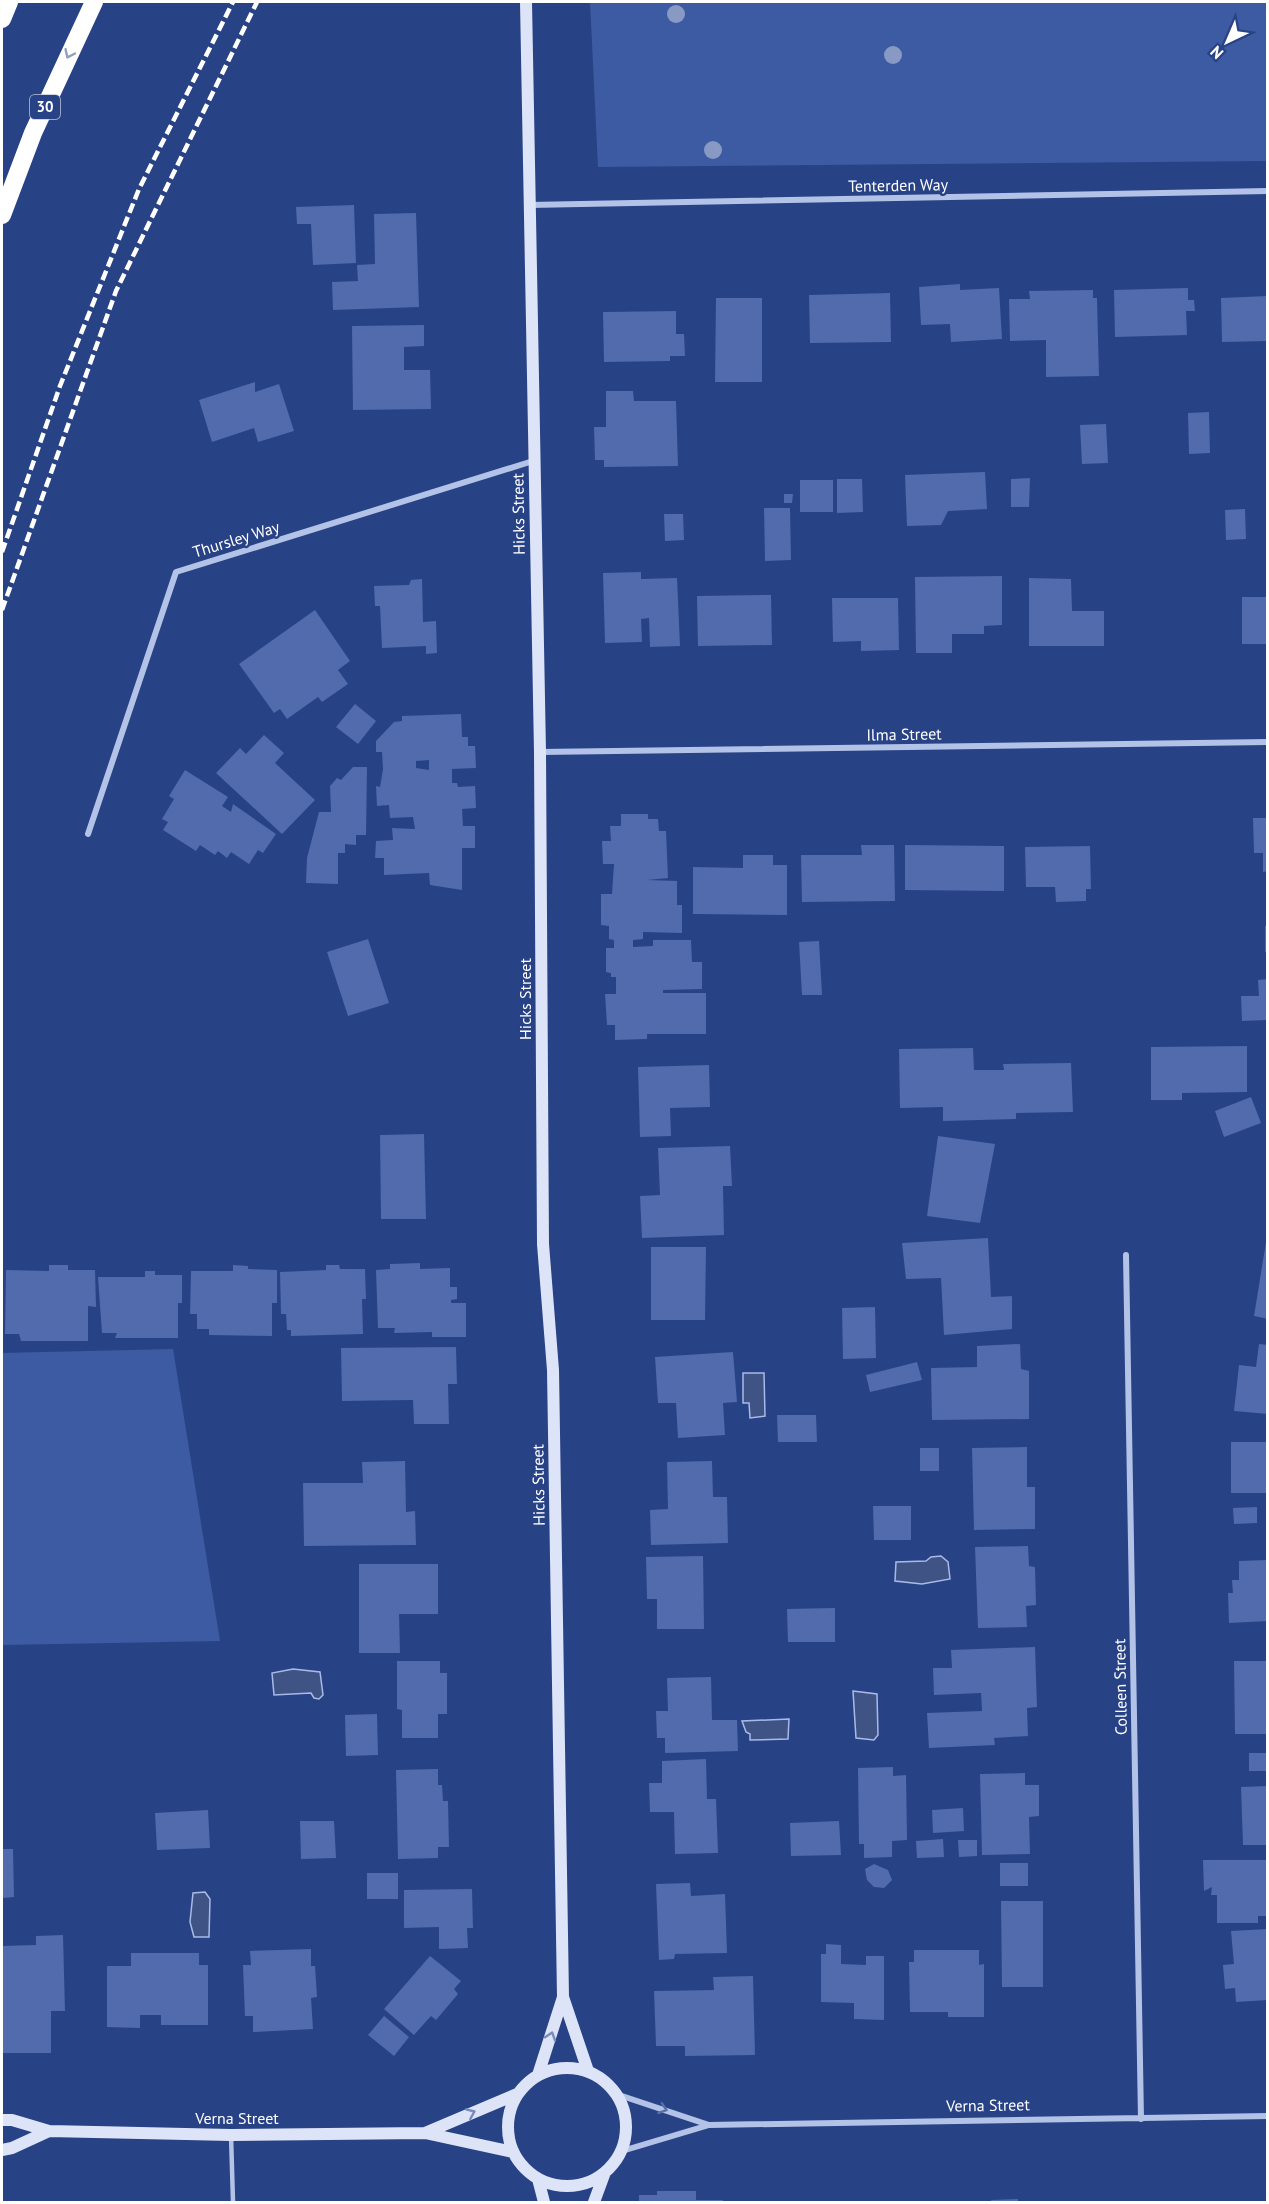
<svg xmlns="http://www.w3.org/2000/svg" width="1269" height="2204" viewBox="0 0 1269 2204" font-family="'PT Sans',sans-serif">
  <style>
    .green { fill: #3d5ba2 }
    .water { fill: #405385; stroke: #a8bbe8; stroke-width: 1.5 }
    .building { fill: #516bad; fill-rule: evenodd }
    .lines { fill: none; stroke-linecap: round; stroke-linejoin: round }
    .lane { stroke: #b3c3e8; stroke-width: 4.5 }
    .street { stroke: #b3c3e8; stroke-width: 6 }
    .secondary { stroke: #dde4f7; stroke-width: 12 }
    .highway { stroke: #fff; stroke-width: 18 }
    .rail { stroke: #fff; stroke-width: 4.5; stroke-dasharray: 10 4.5; stroke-linecap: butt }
    .tree { fill: #8899c4 }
    .oneway { stroke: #94a0c2 }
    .oneway2 { stroke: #798bb9 }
    .oneway3 { stroke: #596fa8 }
    .labels { text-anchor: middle; stroke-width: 5; stroke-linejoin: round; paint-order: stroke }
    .shield { fill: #284286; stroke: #bec6db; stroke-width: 1.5 }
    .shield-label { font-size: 15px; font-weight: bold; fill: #fff }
    .street-label { font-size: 16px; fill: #fff; stroke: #284286 }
  </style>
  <rect width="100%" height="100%" fill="#284286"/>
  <path class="green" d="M590 2H1267V161L598 167Z
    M173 1349 220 1641 2 1645V1353Z"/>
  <path class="water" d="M743 1373H764L765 1416 750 1418 749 1403H743Z
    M941 1556 948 1562 950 1579 922 1584 895 1581 896 1562 926 1561 931 1557Z
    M293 1669 320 1672 323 1695 319 1699 314 1698 311 1693 274 1695 272 1673Z
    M853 1691 877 1694 878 1735 874 1740 856 1738Z
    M789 1719 788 1739 750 1740V1734L746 1732 742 1721Z
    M205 1892 210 1899 209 1937H194L190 1922 193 1893Z"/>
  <path class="building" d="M354 205 356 263 313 265 311 224H297L296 207Z
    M416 213 419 307 333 310 332 282 358 281 357 265 375 264 374 214Z
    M960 284V290L999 288 1002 339 951 342 950 324 921 325 919 287Z
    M1188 288V300H1194L1195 311H1186L1187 335 1115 337 1114 290Z
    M1093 290V298H1097L1099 376 1046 377V340L1010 341 1009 299H1030L1029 291Z
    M890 293 891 342 810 343 809 295Z
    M1268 296V341L1222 342 1221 298Z
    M716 298H762V382H715Z
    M676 311V334H684L685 356H670V361L604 362 603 312Z
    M424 325V346L404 347V370H430L431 409 353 410 352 326Z
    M255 382V392L279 384 294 431 258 442 254 428 212 442 199 400Z
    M606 391H633L634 401H676L678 466 604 467V460H595L594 427H606Z
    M1209 412 1210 453 1189 454 1188 413Z
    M1106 424 1108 463 1082 464 1080 425Z
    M985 472 987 509 948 511 941 525 907 526 905 475Z
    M1030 478 1029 507H1011V479Z
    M837 479H862L863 512 837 513Z
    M800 480H833V512H800Z
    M784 494H793L792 503H784Z
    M764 508H790L791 560 765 561Z
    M1245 509 1246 539 1226 540 1225 510Z
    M664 514H683L684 540 665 541Z
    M641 572V579L677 578 680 646 650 647 649 618 641 619 642 642 605 643 603 573Z
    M1002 576V625L984 626V634H952V653H916L915 577Z
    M1029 578 1071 579 1072 611H1104V646H1029Z
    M422 579 423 622 436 621 437 653 426 654V646L382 648 380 606H375L374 586 409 585 411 580Z
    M771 595 772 645 698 646 697 596Z
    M1242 597H1268V644H1242Z
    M832 598H898L899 650 861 651V641L833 642Z
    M315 610 350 661 338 670 348 684 322 702 318 697 287 719 280 709 274 713 239 664Z
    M355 704 376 721 358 744 336 727Z
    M461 714 462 737H468V746H475L476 768 452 769V783H457L458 787 475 786 476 808 462 809 463 826H475V848H462V890L430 885 429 873 384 875V858H375L376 841 393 840 392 828 415 829 413 817 390 818 389 805 377 806 376 786 380 787 383 769 382 752H376V741L394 722 402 721V716ZM429 760V770L416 768V761Z
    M264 735 284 753 275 763 315 800 282 834 216 773 240 748 246 754Z
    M353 767H367L366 835H356V845L345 844V853H338V884L306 883 307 858 319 812H331L330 786 337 778 341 780Z
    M185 770 228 797 222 806 231 812 233 804 276 834 263 853 258 850 249 864 231 852 227 858 218 851 215 855 200 845 196 851 163 830 168 822 162 819 174 799 169 796Z
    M621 814H648V819H658L659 831H666L668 878 647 880 677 881V905H682V933L643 932V939L633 940V947L653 946V940H691L692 962H702V989L663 990V993H706V1034H647V1039L615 1040V1025H607L605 994H616V977H611V973L606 972V948H614V940L609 939V926L601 925V894H612L614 864H603L602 841H611L610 826H621Z
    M1253 818H1268V871L1263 872V853H1254Z
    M861 845H894L895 901 802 902 801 855H862Z
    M905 845 1004 846V891L905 890Z
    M1090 846 1091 889H1086V901L1056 902 1055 887H1026L1025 847Z
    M743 855H773V865H787V915L693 914V867L743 868Z
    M1268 925V947L1265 953V926Z
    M368 939 389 1003 348 1016 327 952Z
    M819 941 822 995H802L799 942Z
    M1268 979V1020L1242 1021 1241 996H1259L1258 980Z
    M1247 1046V1092L1182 1093V1100H1151V1047Z
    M973 1048 974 1070H1004L1003 1064 1071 1063 1073 1112 1016 1113V1119L943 1121V1107L900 1108 899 1049Z
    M709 1065 710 1107 670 1108 671 1136 640 1137 638 1067Z
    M1251 1097 1261 1123 1224 1137 1215 1111Z
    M424 1134 426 1219H381L380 1135Z
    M938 1136 995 1144 980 1223 927 1216Z
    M730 1146 732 1186H723L724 1235 642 1238 640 1196 660 1195 658 1148Z
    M988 1238 991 1297 1012 1296V1329L944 1335 941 1278 906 1279 902 1243Z
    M1266 1242H1268V1319L1254 1316Z
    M651 1247H706L705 1320H651Z
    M420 1263V1269L450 1268V1287H457V1299L451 1300V1303H466V1337H432V1332L394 1333 395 1328H378L376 1270 390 1269V1264Z
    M49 1265H68V1270H95L96 1307 88 1306V1341H21L19 1334H5L6 1270 49 1271Z
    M233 1265 248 1266V1269L277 1270V1303H272V1336L209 1335V1329H197V1314H190L191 1271H233Z
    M326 1265H339L340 1269H365L366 1299H362L363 1334 291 1336V1330H287L286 1314H281L280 1272 326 1270Z
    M145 1271H155V1275H182V1303H178V1338H115L117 1333H102L98 1277H145Z
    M875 1307 876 1358 843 1359 842 1308Z
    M1020 1344 1021 1369 1029 1371V1419L932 1420 931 1368 977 1367V1346Z
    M1259 1344 1268 1345V1414L1234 1411 1239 1365 1256 1367Z
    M456 1347 457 1384H448L449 1424H414L413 1400 342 1401 341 1348Z
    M733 1352 737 1402 723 1403 725 1435 678 1438 676 1403H658L655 1357Z
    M917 1362 922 1380 870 1392 866 1375Z
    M777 1415H816L817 1442H778Z
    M1231 1442H1268V1493H1231Z
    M1027 1447V1487H1035V1529L974 1530 972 1448Z
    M920 1448H939V1471H920Z
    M405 1461 406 1512 415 1511 416 1545 304 1546 303 1483H363L362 1462Z
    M712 1461 713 1497H727L728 1543 651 1545 650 1510 668 1509 667 1462Z
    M873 1506H911V1540H874Z
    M1257 1507V1523L1234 1524 1233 1508Z
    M1028 1546 1029 1566 1035 1567 1036 1605 1026 1606 1027 1627 978 1628 975 1547Z
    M703 1556 704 1629H657V1599H647L646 1557Z
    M1268 1560V1621L1229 1623 1228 1593H1233L1232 1580H1239V1561Z
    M359 1564H438V1614H399L400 1653H359Z
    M835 1608V1642H788L787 1609Z
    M1035 1647 1037 1707 1027 1708 1028 1736 994 1738 995 1745 929 1748 927 1713 982 1711 981 1693 934 1695 933 1668H952L951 1650Z
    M397 1661H440V1673H447V1714H438V1738H402V1710L397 1709Z
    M1234 1661H1268V1734H1235Z
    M711 1677 712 1720H737L738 1751 665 1753V1738H657L656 1711H668L667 1678Z
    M377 1714 378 1755 346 1756 345 1715Z
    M1249 1753H1268V1771H1249Z
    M706 1759 707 1799H716L718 1853 675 1854 674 1812H650L649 1783H662V1761Z
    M893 1767V1776L906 1775 907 1840 892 1841V1857L864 1858V1844H859L858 1768Z
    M438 1769V1785H442L443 1801H448L449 1847H438V1858L398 1859 396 1770Z
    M1025 1773V1785H1039V1816L1029 1817 1030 1854 982 1855 980 1774Z
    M1268 1786V1845H1243L1241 1787Z
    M963 1808 964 1831 933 1833 932 1810Z
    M208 1810 210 1848 157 1850 155 1813Z
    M300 1821H334L336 1858 301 1859Z
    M839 1821 841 1855 791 1856 790 1823Z
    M943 1839 944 1857 917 1858 916 1841Z
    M958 1840H977V1856L959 1857Z
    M2 1849H13L14 1897 2 1898Z
    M1203 1860H1268V1916H1258V1923H1217V1895H1211L1212 1887 1204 1891Z
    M1000 1863H1028V1886H1000Z
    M874 1864 888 1870 892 1880 884 1888 874 1887 867 1880 865 1869Z
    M367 1873H398V1899H367Z
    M690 1883 691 1896 725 1894 727 1953 675 1954 674 1959 659 1960 656 1884Z
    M472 1889 473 1928H467L468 1948 439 1949V1927L404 1928V1890Z
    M1001 1901H1043V1987H1002Z
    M1268 1929V2000L1236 2002 1235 1988 1225 1989 1223 1965 1234 1964 1231 1931Z
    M63 1935 65 2011H51V2053H2V1946L36 1945V1936Z
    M826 1944 841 1945V1964L866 1965V1956H884V2020L854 2019V2003L821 2002V1954H826Z
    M311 1949V1966H315L317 1997 311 1998 313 2029 253 2032V2016H245L243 1965H251L250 1951Z
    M914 1950H979V1965L984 1964V2017H948V2012H910L909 1962H914Z
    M131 1953H199V1965H208V2025H161V2015H140V2028L107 2027V1966H131Z
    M430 1956 461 1981 454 1989 458 1994 436 2020 431 2016 414 2035 384 2009Z
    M753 1976 755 2055 685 2056V2046H656L654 1991 714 1990 713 1977Z
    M384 2016 409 2037 394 2056 368 2035Z
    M657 2191H696V2200H723V2202H639V2195H657Z
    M1018 2199V2202H991V2200Z"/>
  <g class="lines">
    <path class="lane" d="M231 2135 233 2202"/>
    <path class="street" d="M529 205 1268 191
      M540 752 1268 742
      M88 834 176 572 533 461
      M1126 1255 1141 2119
      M616 2094 709 2125
      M622 2151 709 2125 1268 2116"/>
    <path class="secondary" d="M526 2 540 752 543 1244 553 1370 563 1997 588 2071
      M508 2127a59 59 0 1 1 118 0a59 59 0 1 1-118 0Z
      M538 2075 563 1997
      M2 2120H12L49 2131 231 2135 425 2133 513 2152
      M425 2133 517 2094
      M2 2150 12 2148 49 2131
      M538 2179 544 2202
      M594 2202 604 2175"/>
    <path class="highway" d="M2 19 9 2
      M2 215 33 133 94 2"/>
    <path class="rail" d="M2 552 60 386 139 189 233 2
      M2 610 116 291 257 2"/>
  </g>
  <g class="tree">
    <circle cx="676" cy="14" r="9"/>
    <circle cx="893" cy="55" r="9"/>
    <circle cx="713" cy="150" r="9"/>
  </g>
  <defs><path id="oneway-chevron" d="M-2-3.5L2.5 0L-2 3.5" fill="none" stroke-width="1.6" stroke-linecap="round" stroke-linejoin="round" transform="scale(1.5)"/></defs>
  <use class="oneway" href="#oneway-chevron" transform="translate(69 54) rotate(115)"/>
  <g class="oneway2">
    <use href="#oneway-chevron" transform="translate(551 2036) rotate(-72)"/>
    <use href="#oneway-chevron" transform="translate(471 2113) rotate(-23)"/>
  </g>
  <use class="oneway3" href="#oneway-chevron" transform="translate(663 2109) rotate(19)"/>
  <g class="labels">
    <rect class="shield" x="30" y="95" width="30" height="24" rx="4.5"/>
    <g class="shield-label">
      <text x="45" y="112">30</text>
    </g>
    <g class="street-label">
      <text transform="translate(898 185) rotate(-1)" y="6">Tenterden Way</text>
      <text transform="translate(518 514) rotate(-91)" y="6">Hicks Street</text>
      <text transform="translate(236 539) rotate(-17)" y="6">Thursley Way</text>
      <text transform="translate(904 734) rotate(-1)" y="6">Ilma Street</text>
      <text transform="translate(525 999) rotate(-90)" y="6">Hicks Street</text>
      <text transform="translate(538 1485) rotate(-91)" y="6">Hicks Street</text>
      <text transform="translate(1120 1687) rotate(-91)" y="6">Colleen Street</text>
      <text transform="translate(988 2105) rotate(-1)" y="6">Verna Street</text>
      <text x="237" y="2124">Verna Street</text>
    </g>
  </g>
  <rect width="1269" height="2204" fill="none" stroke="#ffffff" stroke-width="6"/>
  <g transform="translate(1227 42) rotate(224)" stroke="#284286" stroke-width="4.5" paint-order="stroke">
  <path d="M0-4.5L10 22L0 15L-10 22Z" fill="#ffffff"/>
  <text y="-9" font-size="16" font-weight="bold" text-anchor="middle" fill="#ffffff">N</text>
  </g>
</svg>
